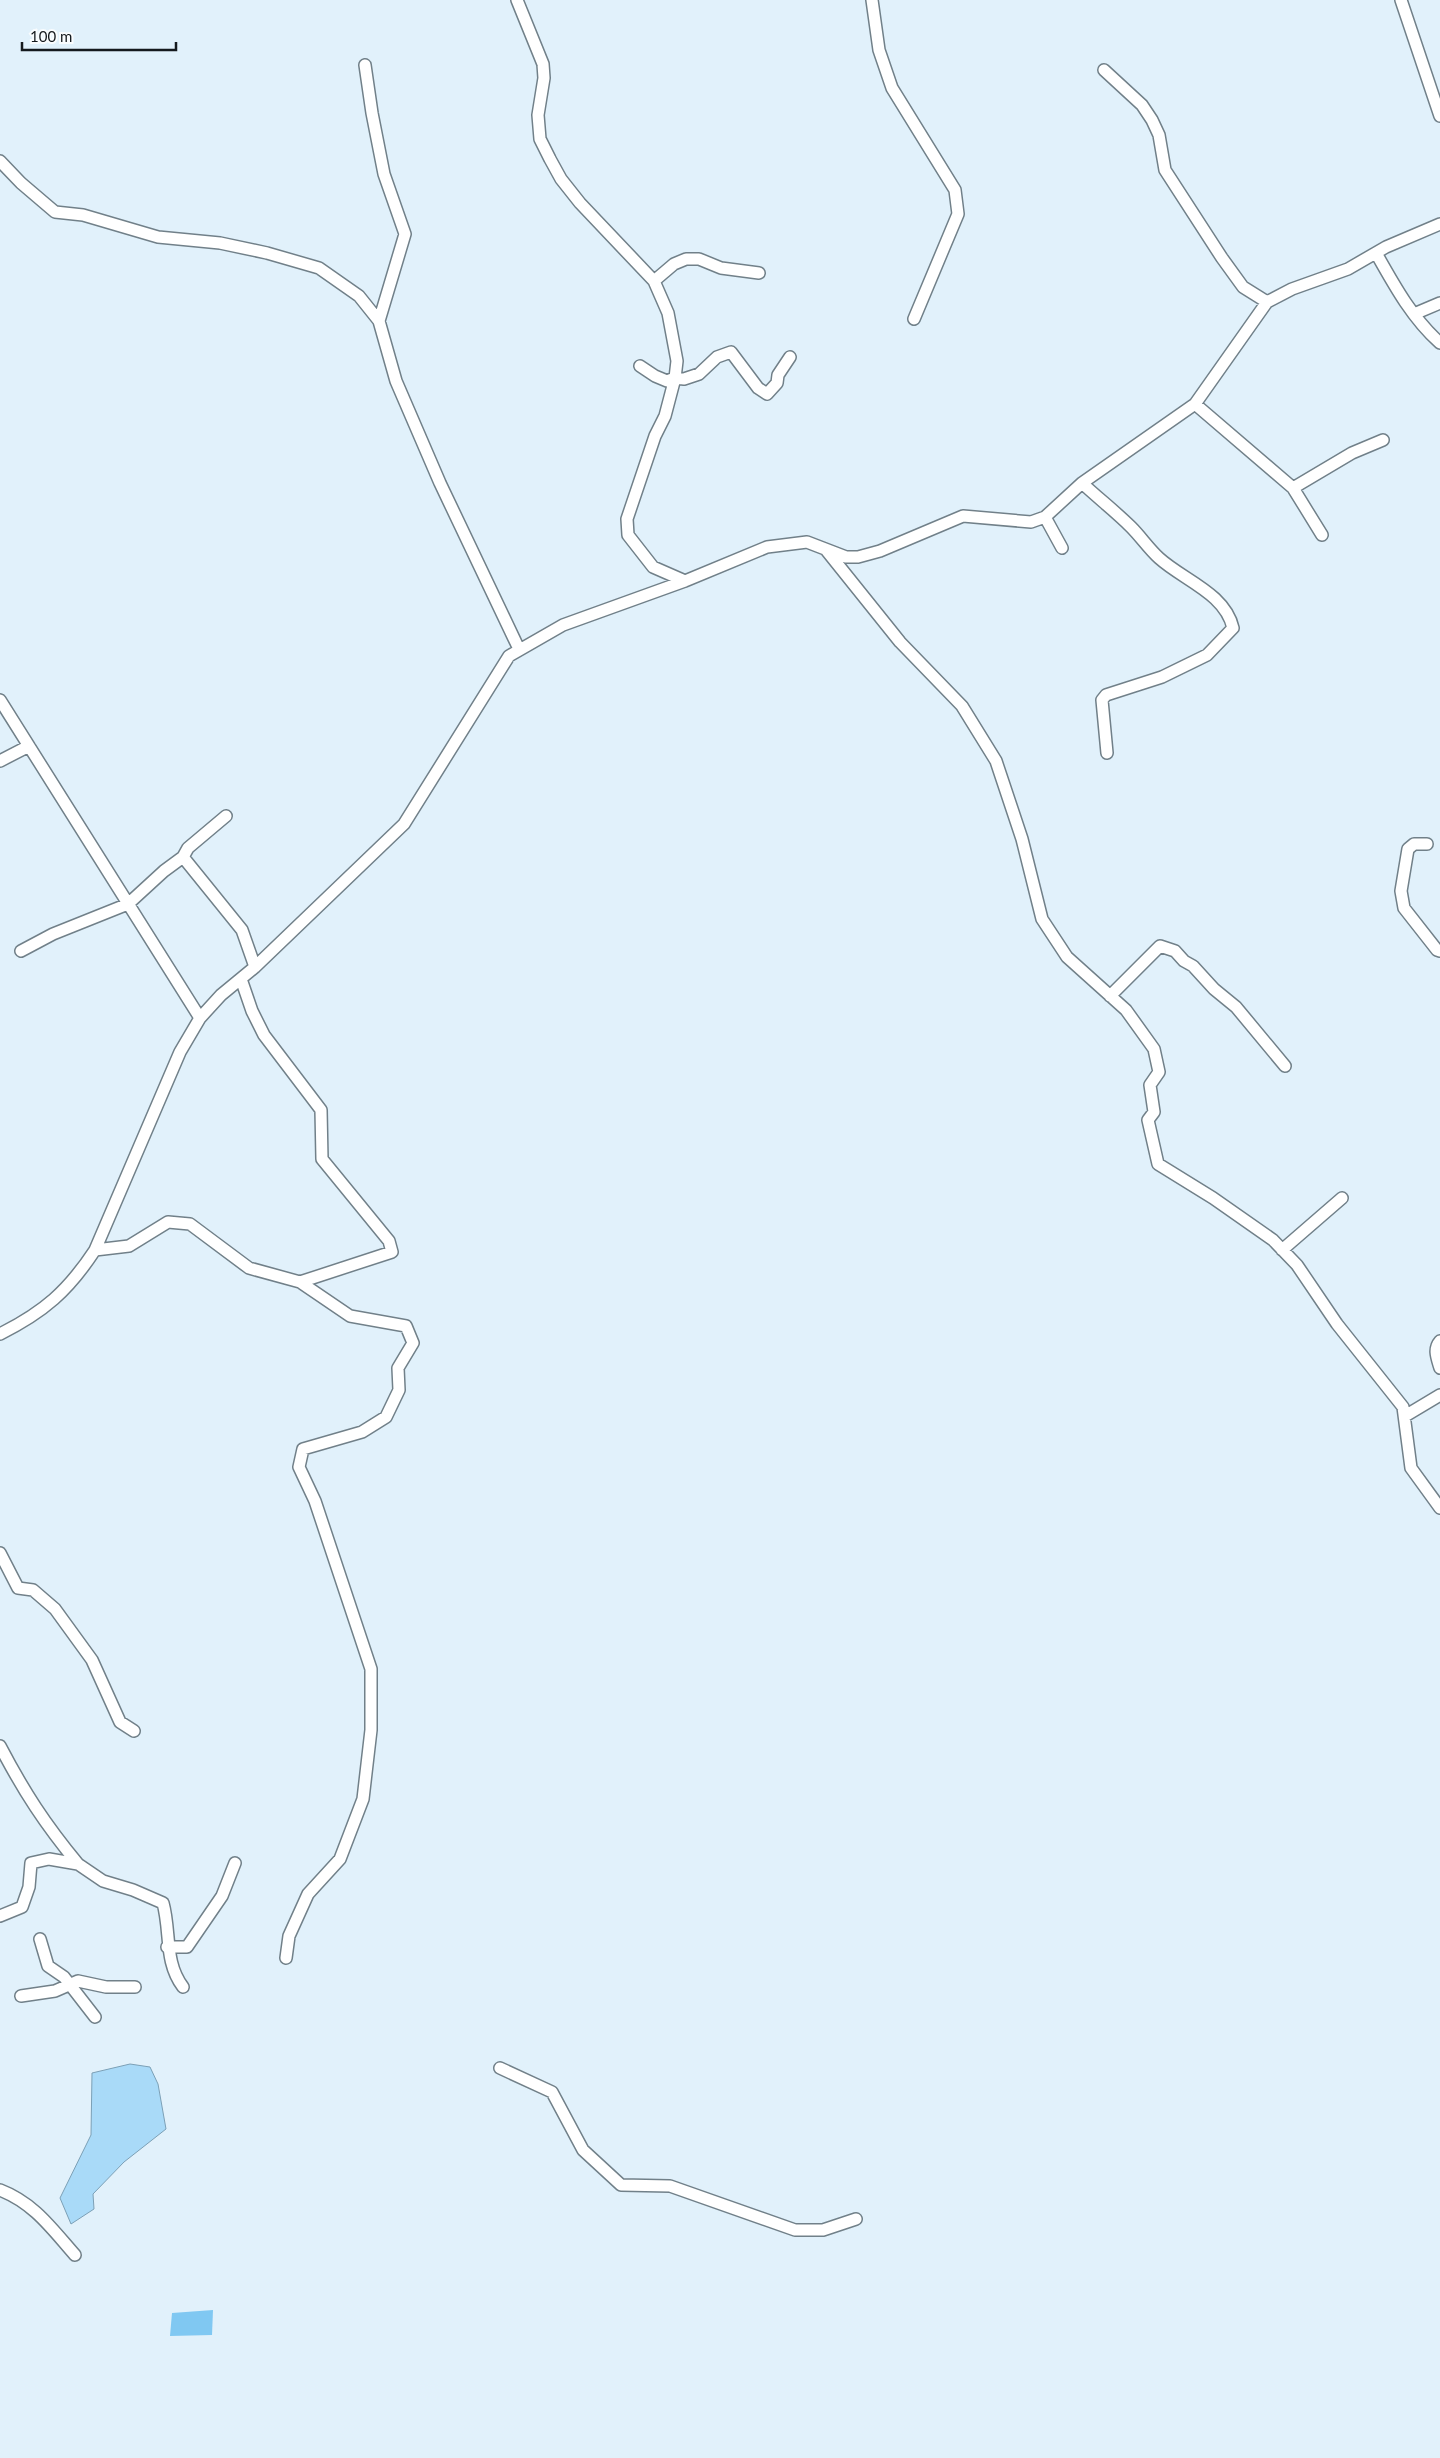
<svg xmlns="http://www.w3.org/2000/svg" width="1440" height="2458" viewBox="0 0 1440 2458" font-family="Lato,sans-serif">
  <style>
    .green { fill: #80c8f2 }
    .water { fill: #a9daf8; stroke: #7ca0b6 }
    .lines { fill: none; stroke-linecap: round; stroke-linejoin: round }
    .street-casing { stroke: #718089; stroke-width: 14 }
    .street { stroke: #fff; stroke-width: 11 }
  </style>
  <rect width="100%" height="100%" fill="#e1f1fb"/>
  <path class="green" d="M213 2310 212 2335 170 2336 172 2313Z"/>
  <path class="water" d="M130 2064 150 2067 158 2084 166 2129 124 2162 93 2194 94 2209 71 2224 60 2198 91 2135 92 2073Z"/>
  <g class="lines">
    <g class="street-casing">
      <path id="street" d="M517 0 543 64 544 78 538 115 540 139 550 159 561 179 580 203 654 281 668 313 677 361 675 378 665 416 655 436 627 519 628 535 653 567 685 581
        M872 0 879 50 892 88 955 190 958 214 914 319
        M1401 0 1440 116
        M365 65 372 113 384 174 405 234 379 321
        M1104 70 1142 105 1152 120 1159 135 1165 170 1222 258 1243 287 1267 302
        M0 161 21 183 55 212 83 215 158 237 220 243 267 253 319 268 359 296 379 321 396 381 440 483 519 649
        M1376 253C1394 285 1412 318 1440 343
        M654 281 674 264 686 259H699L721 268 759 273
        M1414 314 1440 303
        M640 366 655 376 667 381 675 378 684 379 699 374 717 357 731 352 758 388 767 394 777 383 778 375 790 357
        M1195 404 1293 488 1322 535
        M1082 483C1098 498 1116 512 1131 527 1141 537 1149 549 1159 558 1183 580 1225 593 1233 628L1207 655 1162 677 1106 695 1102 700 1107 753
        M1293 488 1352 453 1383 440
        M1045 517 1062 548
        M827 551 900 642 962 706 996 761 1022 839 1042 919 1067 957 1126 1010 1154 1049 1159 1072 1150 1085 1154 1112 1148 1120 1158 1164 1213 1198 1273 1240 1297 1265 1337 1324 1403 1407 1411 1468 1440 1508
        M0 700 200 1018
        M0 761 29 746
        M1427 844H1414L1408 849 1401 891 1404 908 1437 950 1440 951
        M183 857 242 930 255 967
        M21 951 53 934 128 904 164 871 183 857 188 848 226 816
        M241 979 252 1011 264 1035 321 1110 322 1159 389 1241 392 1252 300 1282 350 1316 406 1326 413 1343 398 1368 399 1390 386 1417 362 1432 303 1449 299 1467 315 1501 371 1669V1730L363 1799 340 1859 308 1894 289 1936 286 1958
        M1110 996 1160 946 1175 951 1184 961 1193 966 1214 989 1236 1007 1285 1066
        M95 1250 129 1246 168 1222 190 1224 249 1268 300 1282
        M1282 1250 1342 1198
        M0 1334C44 1312 68 1291 95 1250L180 1052 200 1018 221 995 255 967 404 824 509 656 563 625 685 581 767 547 807 542 846 557H858L880 551 963 516 1031 522 1045 517 1082 483 1195 404 1267 302 1292 289 1348 269 1386 247 1440 224
        M1440 1341C1433 1349 1437 1358 1440 1368
        M1405 1416 1440 1395
        M0 1553 18 1588 33 1590 55 1609 92 1660 120 1722 134 1731
        M0 1746C24 1792 45 1824 78 1864
        M0 1916 22 1907 29 1887 31 1863 49 1859 78 1864 103 1881 133 1890 163 1903C171 1932 164 1962 183 1987
        M40 1939 48 1966 64 1977 95 2017
        M167 1947H187L222 1896 235 1863
        M21 1996 55 1991 78 1981 106 1987H135
        M500 2068 552 2092 583 2150 621 2185 670 2186 795 2230H823L856 2219
        M0 2190C34 2203 52 2229 75 2255"/>
    </g>
    <use href="#street" class="street"/>
  </g>
  <path d="M22 42v8h154v-8" fill="none" stroke="#14191d" stroke-width="2.5"/>
  <text x="30" y="42" font-size="15" fill="#14191d" stroke="#f9fcfe" stroke-width="4" paint-order="stroke">100 m</text>
</svg>
